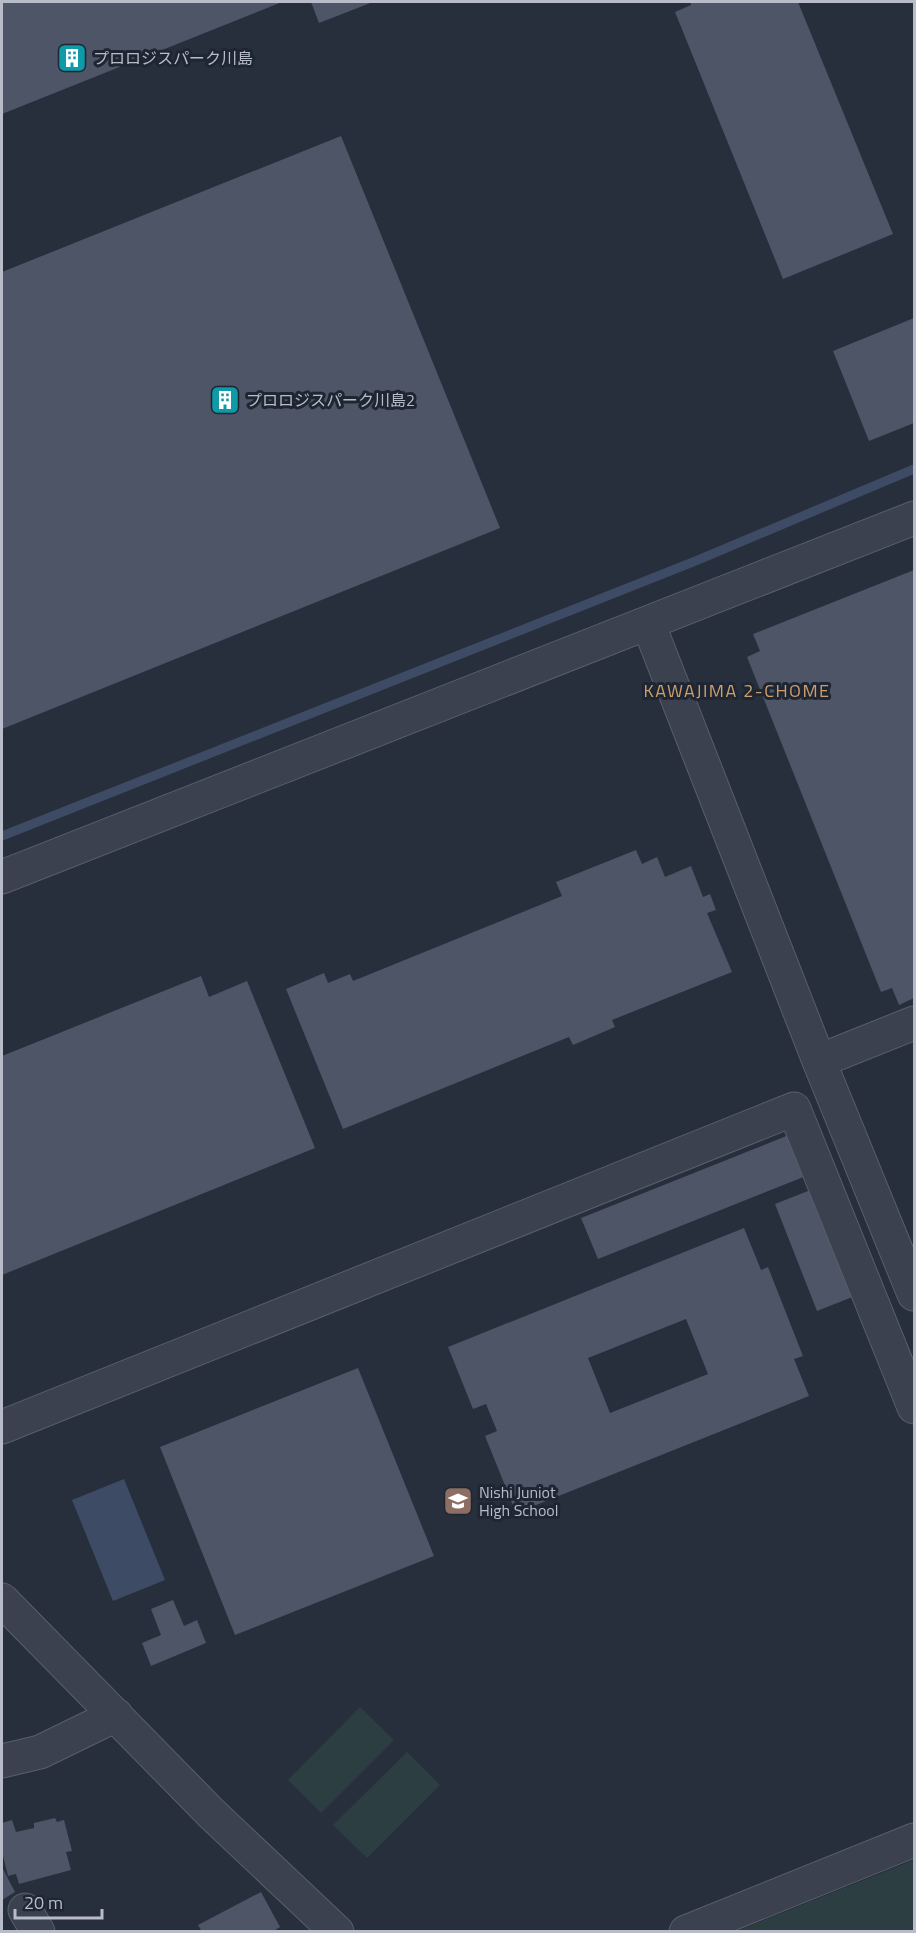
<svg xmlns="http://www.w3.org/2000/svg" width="916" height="1933" viewBox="0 0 916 1933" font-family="'Titillium Web','Noto Sans JP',sans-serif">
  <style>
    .green { fill: #2c3e41 }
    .water { fill: #3e4b65 }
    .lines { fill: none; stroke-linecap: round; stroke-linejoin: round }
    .stream { stroke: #3e4b65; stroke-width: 9 }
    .building { fill: #4d5566; fill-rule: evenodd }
    .minor-casing { stroke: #585f6b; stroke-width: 35 }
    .minor { stroke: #3b414e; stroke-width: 33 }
    .labels { text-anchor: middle; stroke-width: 6; stroke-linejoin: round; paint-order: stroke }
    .poi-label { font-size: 16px; fill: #b7bcc8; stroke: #1f2633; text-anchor: start }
    .neighbourhood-label { font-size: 18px; letter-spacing: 1.5px; fill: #cd9f6d; stroke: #1f2633 }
  </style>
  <rect width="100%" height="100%" fill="#272f3d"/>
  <path class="green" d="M360 1707 394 1740 321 1813 288 1780Z
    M407 1752 440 1785 367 1858 333 1825Z
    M914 1860V1931H737Z"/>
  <path class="water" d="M124 1479 165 1580 113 1601 72 1500Z"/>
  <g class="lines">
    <path class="stream" d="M2 836 698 560 914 469"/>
  </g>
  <path class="building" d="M2 2H282L2 114Z
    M311 2H373L319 23Z
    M690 2H798L893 234 783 279 675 12 691 5Z
    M341 136 500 528 2 729V272Z
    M914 318V423L869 441 833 351Z
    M914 570V998L899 1005 892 988 881 992 747 657 760 651 753 634Z
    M636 850 642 864 657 857 665 877 691 866 703 897 710 894 716 910 707 913 732 972 612 1020 615 1027 573 1045 569 1037 343 1129 286 989 324 973 328 983 350 974 353 981 562 896 556 882Z
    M201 976 209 997 247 981 315 1148 2 1275V1056Z
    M789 1135 806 1176 598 1259 581 1218Z
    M813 1189 855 1296 817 1311 775 1204Z
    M744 1228 761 1270 768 1267 803 1356 794 1359 809 1396 516 1513 485 1436 497 1431 486 1404 473 1409 448 1347ZM686 1319 708 1374 610 1413 588 1358Z
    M358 1368 434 1556 235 1635 160 1447Z
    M173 1600 184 1626 197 1620 206 1643 151 1666 142 1643 161 1635 151 1609Z
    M55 1818 57 1822 64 1820 72 1851 66 1852 71 1870 19 1884 16 1874 8 1876 2 1852V1823L12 1820 16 1832 34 1828V1823Z
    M2 1867 15 1892 2 1900Z
    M261 1892 280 1927 272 1932H202L198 1925Z"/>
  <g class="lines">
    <g class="minor-casing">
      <path id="minor" d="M648 623 819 1061 914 1294
        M2 877 914 518
        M819 1061 914 1023
        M2 1427 794 1109 914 1407
        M2 1600 211 1813 337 1932
        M2 1761 40 1752 116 1715
        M25 1910 38 1932
        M686 1932 914 1840"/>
    </g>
    <use href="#minor" class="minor"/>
  </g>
  <defs>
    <g id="building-square" transform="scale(1.5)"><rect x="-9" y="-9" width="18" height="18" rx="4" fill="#0f9aa8" stroke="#1f2633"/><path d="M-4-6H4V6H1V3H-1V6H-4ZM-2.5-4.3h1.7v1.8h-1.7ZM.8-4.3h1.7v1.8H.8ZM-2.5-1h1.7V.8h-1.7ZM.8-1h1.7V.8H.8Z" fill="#fff"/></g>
    <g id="school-square" transform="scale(1.5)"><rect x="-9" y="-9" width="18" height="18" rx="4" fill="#8d6e63" stroke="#1f2633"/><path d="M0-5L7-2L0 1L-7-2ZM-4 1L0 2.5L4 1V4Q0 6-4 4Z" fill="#fff"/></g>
  </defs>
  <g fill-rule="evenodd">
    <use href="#building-square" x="72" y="58"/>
    <use href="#building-square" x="225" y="400"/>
    <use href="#school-square" x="458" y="1501"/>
  </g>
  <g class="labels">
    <g class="poi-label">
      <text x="93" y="64">プロロジスパーク川島</text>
      <text x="246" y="406">プロロジスパーク川島2</text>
      <text x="479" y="1498">Nishi Juniot<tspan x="479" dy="18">High School</tspan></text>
    </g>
    <g class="neighbourhood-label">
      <text x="737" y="697">KAWAJIMA 2-CHOME</text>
    </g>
  </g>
  <rect width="916" height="1933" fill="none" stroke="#b7bcc8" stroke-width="6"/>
  <path d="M15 1909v9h87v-9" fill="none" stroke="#b7bcc8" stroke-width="3"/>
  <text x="24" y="1909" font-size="18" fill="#b7bcc8" stroke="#1f2633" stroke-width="4.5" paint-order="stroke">20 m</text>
</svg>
